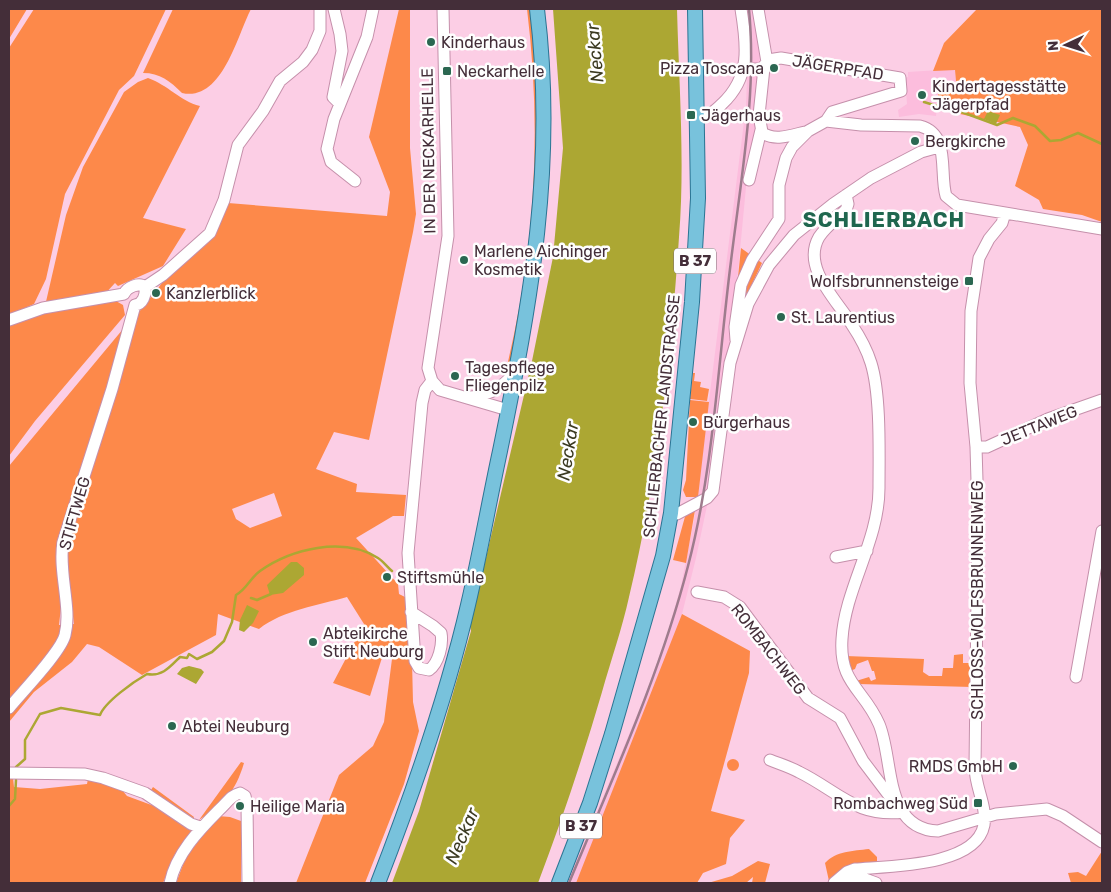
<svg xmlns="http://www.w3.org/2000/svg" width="1111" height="892" viewBox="0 0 1111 892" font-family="Rubik,sans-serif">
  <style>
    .built { fill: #fcbddd }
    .green { fill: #fd894a; fill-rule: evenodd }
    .water { fill: #aca733 }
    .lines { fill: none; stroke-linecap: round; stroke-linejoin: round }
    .stream { stroke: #aca733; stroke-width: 2.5 }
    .minor-casing { stroke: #c590ab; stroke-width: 13 }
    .major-casing { stroke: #2b7493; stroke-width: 16 }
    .minor { stroke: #fff; stroke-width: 11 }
    .major { stroke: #78c2dc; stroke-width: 14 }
    .rail { stroke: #9e7c8d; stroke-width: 2.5 }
    .poi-dot { fill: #2b6751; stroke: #fefefe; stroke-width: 2 }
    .labels { text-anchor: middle; stroke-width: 5; stroke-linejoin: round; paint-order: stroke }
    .shield { fill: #fefefe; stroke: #7c6c74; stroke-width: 1 }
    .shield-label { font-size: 15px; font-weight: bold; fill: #442e39 }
    .poi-label { font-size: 16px; fill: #442e39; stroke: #fefefe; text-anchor: start }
    .street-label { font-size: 16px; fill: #442e39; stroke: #fefefe }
    .water-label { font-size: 18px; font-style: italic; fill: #3b3a21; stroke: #fefefe }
    .district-label { font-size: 21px; font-weight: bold; letter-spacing: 1px; fill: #1f664e; stroke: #fefefe }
  </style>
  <rect width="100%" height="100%" fill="#fccee5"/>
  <path class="built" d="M746 9H756L761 75 756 128 746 187 732 335 708 501 696 558 682 614 633 745 576 883H567L645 696 666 638 681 586 694 520 746 106 748 50Z
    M955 69 957 92 939 85 936 116 919 114 899 117 898 110 907 104 905 78 908 77V72Z"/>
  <path class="green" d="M9 9H27L9 39Z
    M34 9H166L134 76 119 90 65 194 46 279 34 304 9 315V48Z
    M173 9H251C237 36 222 102 182 93 170 81 160 73 143 73Z
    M399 9H410V148L416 214 413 232 369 440 334 432 316 469 357 484 356 492 406 495 404 516H393L356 538 398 584 399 594 405 597 412 661 413 702 419 731 404 784 365 883H296L339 775 373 746 384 722 393 651 385 648 370 696 333 683 364 624 347 597C319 605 283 610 259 629L218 614 216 635 142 675 99 647 87 644 72 662 34 692 9 722V466L128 323 56 548 61 607 59 625 74 624 67 570 68 545 139 312 170 273 217 228 228 203 387 216 390 192 369 137ZM274 493 282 516 250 528 236 519 232 509Z
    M527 9H531L539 93 534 230 510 366 506 370C535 251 542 130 527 9Z
    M977 9H1102V222L1082 215 1043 209 1039 200 1015 186 1028 145 1020 127 937 109 939 85 957 92 955 70 933 71 944 43Z
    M148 78C168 85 180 101 200 106L143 218 186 229 163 266 118 286 115 283 103 296 45 306 66 215 83 167 124 92 138 82Z
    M741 248 762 263 744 301 732 335Z
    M116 301 123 305 125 315 35 421 9 456V323L37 313Z
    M693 373H695L694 381 701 382 700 387 709 389 707 401 690 399Z
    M690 400 709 402 698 497H686L683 490 686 480Z
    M695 510 686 563 673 560 686 513Z
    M682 614 750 651 749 673 711 811 745 820 730 838 726 864 703 873 697 883H576Z
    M963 654V663H972V687L858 684 856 681 869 677 871 681 876 679 874 671H872L868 660 857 664 855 669 850 671 846 656 924 659 923 672 929 676H942L943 668H953L954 655Z
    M727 765a6 6 0 1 1 12 0a6 6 0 1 1-12 0Z
    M241 762 244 763C235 793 224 803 199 820Z
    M9 778H13L14 787 40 789 87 784 88 779 122 790 127 796 165 810 194 832 175 854 163 883H9Z
    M153 787 194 817 193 820 151 790Z
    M218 816 230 817 241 821V883H176L186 857Z
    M869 849 877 857V862L845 867 829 881 825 863C836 851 853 851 869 849Z
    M1102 851V883H1071L1068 873 1078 872 1086 876Z
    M758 861 770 864 765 883H752L753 877 746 883H708L732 876Z"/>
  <path class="water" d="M553 9H677C679 85 685 162 679 237 671 357 657 480 629 597 622 629 611 660 602 692 583 757 562 820 538 883H392L419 811 471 631 470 626 532 361 553 257 563 148Z
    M988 111 1000 115 996 124 984 119Z
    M291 562H297L304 568V575L283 593 270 595 267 585Z
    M247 605 259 611 253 623 244 632 239 630 240 620Z
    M189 666 201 669 204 672 196 684 177 674 182 668Z"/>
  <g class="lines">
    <path class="stream" d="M924 102 937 106H956L959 111 997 125 1013 118 1035 126 1050 141 1061 140 1078 133 1102 144
      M251 598 257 600 271 594
      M16 767 25 759V740L40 714 61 708 100 715C105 702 133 682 147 674 162 677 170 667 180 657L187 658 189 654 197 659 212 652 224 641 232 622 236 595C247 589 250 578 260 571 291 549 343 536 378 558 383 561 387 567 392 571
      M9 806 15 799 16 780"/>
    <g class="minor-casing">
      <path id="minor" d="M334 9 340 34 342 51 333 97 340 104
        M443 9 448 236 428 368 432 381 440 390 508 410
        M758 9 767 62
        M764 68 759 115 762 132C773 142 792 135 805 132
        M744 69H762L768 60 781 58 900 78 901 91 832 112 826 121
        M699 117C710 116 714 111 722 104 751 77 747 46 741 9
        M749 180 761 130
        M355 181 331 162 327 149 334 119 367 37 373 9
        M846 195 848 204 846 210C837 219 826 226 819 237 801 268 838 301 852 325 860 337 867 350 871 363 881 395 879 454 879 488 879 541 845 588 842 639 839 684 864 689 879 724 894 759 883 829 938 831L996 814 1047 809 1063 816 1102 842
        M145 287 163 275 210 233 224 200 238 145 263 111 280 81 303 62 312 50 320 31V9
        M135 305C143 304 146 295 145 287
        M9 320 43 308 124 294C127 287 139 282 145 287
        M736 340 735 327 741 285 752 260 779 219V185L786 158 792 147 808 131 826 121 861 125 920 126C951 134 939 173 946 196L957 205 1102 229
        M471 397C491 395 502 387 516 372
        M976 447H987L1048 419 1102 400
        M671 513 677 514 707 498 713 491 730 363 748 304 769 265 794 235 833 204 871 178 921 152 939 147
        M836 557 867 551
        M697 592 724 597 740 607 808 698 840 718 863 761 894 802
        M411 612 433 626 441 633C443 644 439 663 429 670L419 668 415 661 408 553 422 403 425 390 432 381
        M1076 677 1102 531
        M9 708C22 692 61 652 65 635 72 608 58 572 63 542L112 389 135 305
        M770 760C780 764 790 767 799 772 838 791 856 818 904 812
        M9 773 85 774 103 778 145 793 191 824 200 827
        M837 881 865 879 876 883
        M170 883C176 854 199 830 219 810 226 804 231 795 240 793L245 796 247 805 248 883
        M834 883 847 872 855 869C888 866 976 867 984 825 987 805 975 787 975 767L978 514 976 447 970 383 971 311 979 258 989 239 1002 223 1005 213"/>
    </g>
    <g class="major-casing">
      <path id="major" d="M378 883C413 793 446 700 468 605 480 554 489 502 500 451 531 300 556 164 537 9
        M559 883 590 803 612 734 663 556 671 513 692 302 698 198 695 9"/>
    </g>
    <use href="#minor" class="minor"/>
    <use href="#major" class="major"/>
    <path class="rail" d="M569 883C612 779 660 675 688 566 714 467 718 362 731 261 741 178 757 93 749 9"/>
  </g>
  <g class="poi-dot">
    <circle cx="431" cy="42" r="5"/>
    <circle cx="774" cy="68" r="5"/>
    <rect x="442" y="66" width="10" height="10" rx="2.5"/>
    <circle cx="922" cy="95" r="5"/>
    <rect x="686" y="110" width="10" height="10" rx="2.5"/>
    <circle cx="915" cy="141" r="5"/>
    <circle cx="464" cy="260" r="5"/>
    <rect x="964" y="276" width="10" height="10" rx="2.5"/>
    <circle cx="156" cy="293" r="5"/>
    <circle cx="781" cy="317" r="5"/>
    <circle cx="455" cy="376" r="5"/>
    <circle cx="693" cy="422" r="5"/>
    <circle cx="387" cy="577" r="5"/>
    <circle cx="313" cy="642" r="5"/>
    <circle cx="172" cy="726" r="5"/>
    <circle cx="1013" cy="766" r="5"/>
    <rect x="973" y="798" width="10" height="10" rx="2.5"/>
    <circle cx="240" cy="806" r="5"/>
  </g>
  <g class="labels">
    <g class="shield">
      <rect x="674" y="248.5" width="42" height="25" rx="4"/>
      <rect x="560" y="813.5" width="42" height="25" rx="4"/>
    </g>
    <g class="shield-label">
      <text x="695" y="266">B 37</text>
      <text x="581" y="831">B 37</text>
    </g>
    <g class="poi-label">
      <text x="441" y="48">Kinderhaus</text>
      <text x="764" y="74" text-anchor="end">Pizza Toscana</text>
      <text x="457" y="77">Neckarhelle</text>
      <text x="932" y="92">Kindertagesstätte<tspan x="932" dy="18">Jägerpfad</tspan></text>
      <text x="701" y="121">Jägerhaus</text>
      <text x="925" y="147">Bergkirche</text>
      <text x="474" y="257">Marlene Aichinger<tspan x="474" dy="18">Kosmetik</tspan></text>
      <text x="959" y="287" text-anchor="end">Wolfsbrunnensteige</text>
      <text x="166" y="299">Kanzlerblick</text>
      <text x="791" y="323">St. Laurentius</text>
      <text x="465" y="373">Tagespflege<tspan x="465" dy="18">Fliegenpilz</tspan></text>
      <text x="703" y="428">Bürgerhaus</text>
      <text x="397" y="583">Stiftsmühle</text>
      <text x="323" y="639">Abteikirche<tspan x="323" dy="18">Stift Neuburg</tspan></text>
      <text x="182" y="732">Abtei Neuburg</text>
      <text x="1003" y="772" text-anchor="end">RMDS GmbH</text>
      <text x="968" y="809" text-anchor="end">Rombachweg Süd</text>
      <text x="250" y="812">Heilige Maria</text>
    </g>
    <g class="street-label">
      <text transform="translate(838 67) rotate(9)" y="6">JÄGERPFAD</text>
      <text transform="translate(428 151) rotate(-91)" y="6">IN DER NECKARHELLE</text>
      <text transform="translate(661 416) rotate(-84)" y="6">SCHLIERBACHER LANDSTRASSE</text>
      <text transform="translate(1039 425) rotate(-22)" y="6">JETTAWEG</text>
      <text transform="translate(74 513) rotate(-74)" y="6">STIFTWEG</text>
      <text transform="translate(977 600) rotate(-90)" y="6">SCHLOSS-WOLFSBRUNNENWEG</text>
      <text transform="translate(769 649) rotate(52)" y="6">ROMBACHWEG</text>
    </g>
    <g class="water-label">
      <text transform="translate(595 53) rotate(-95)" y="6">Neckar</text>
      <text transform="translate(568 451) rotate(-81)" y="6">Neckar</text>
      <text transform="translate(462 836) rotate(-67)" y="6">Neckar</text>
    </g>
    <g class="district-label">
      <text x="884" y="227">SCHLIERBACH</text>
    </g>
  </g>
  <rect width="1111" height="892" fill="none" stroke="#442e39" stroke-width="20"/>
  <g transform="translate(1066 45) rotate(266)" stroke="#fefefe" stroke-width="4" paint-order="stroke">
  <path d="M0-4L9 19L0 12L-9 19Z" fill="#442e39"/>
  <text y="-8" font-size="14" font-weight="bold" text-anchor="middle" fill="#442e39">N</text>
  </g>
</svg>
